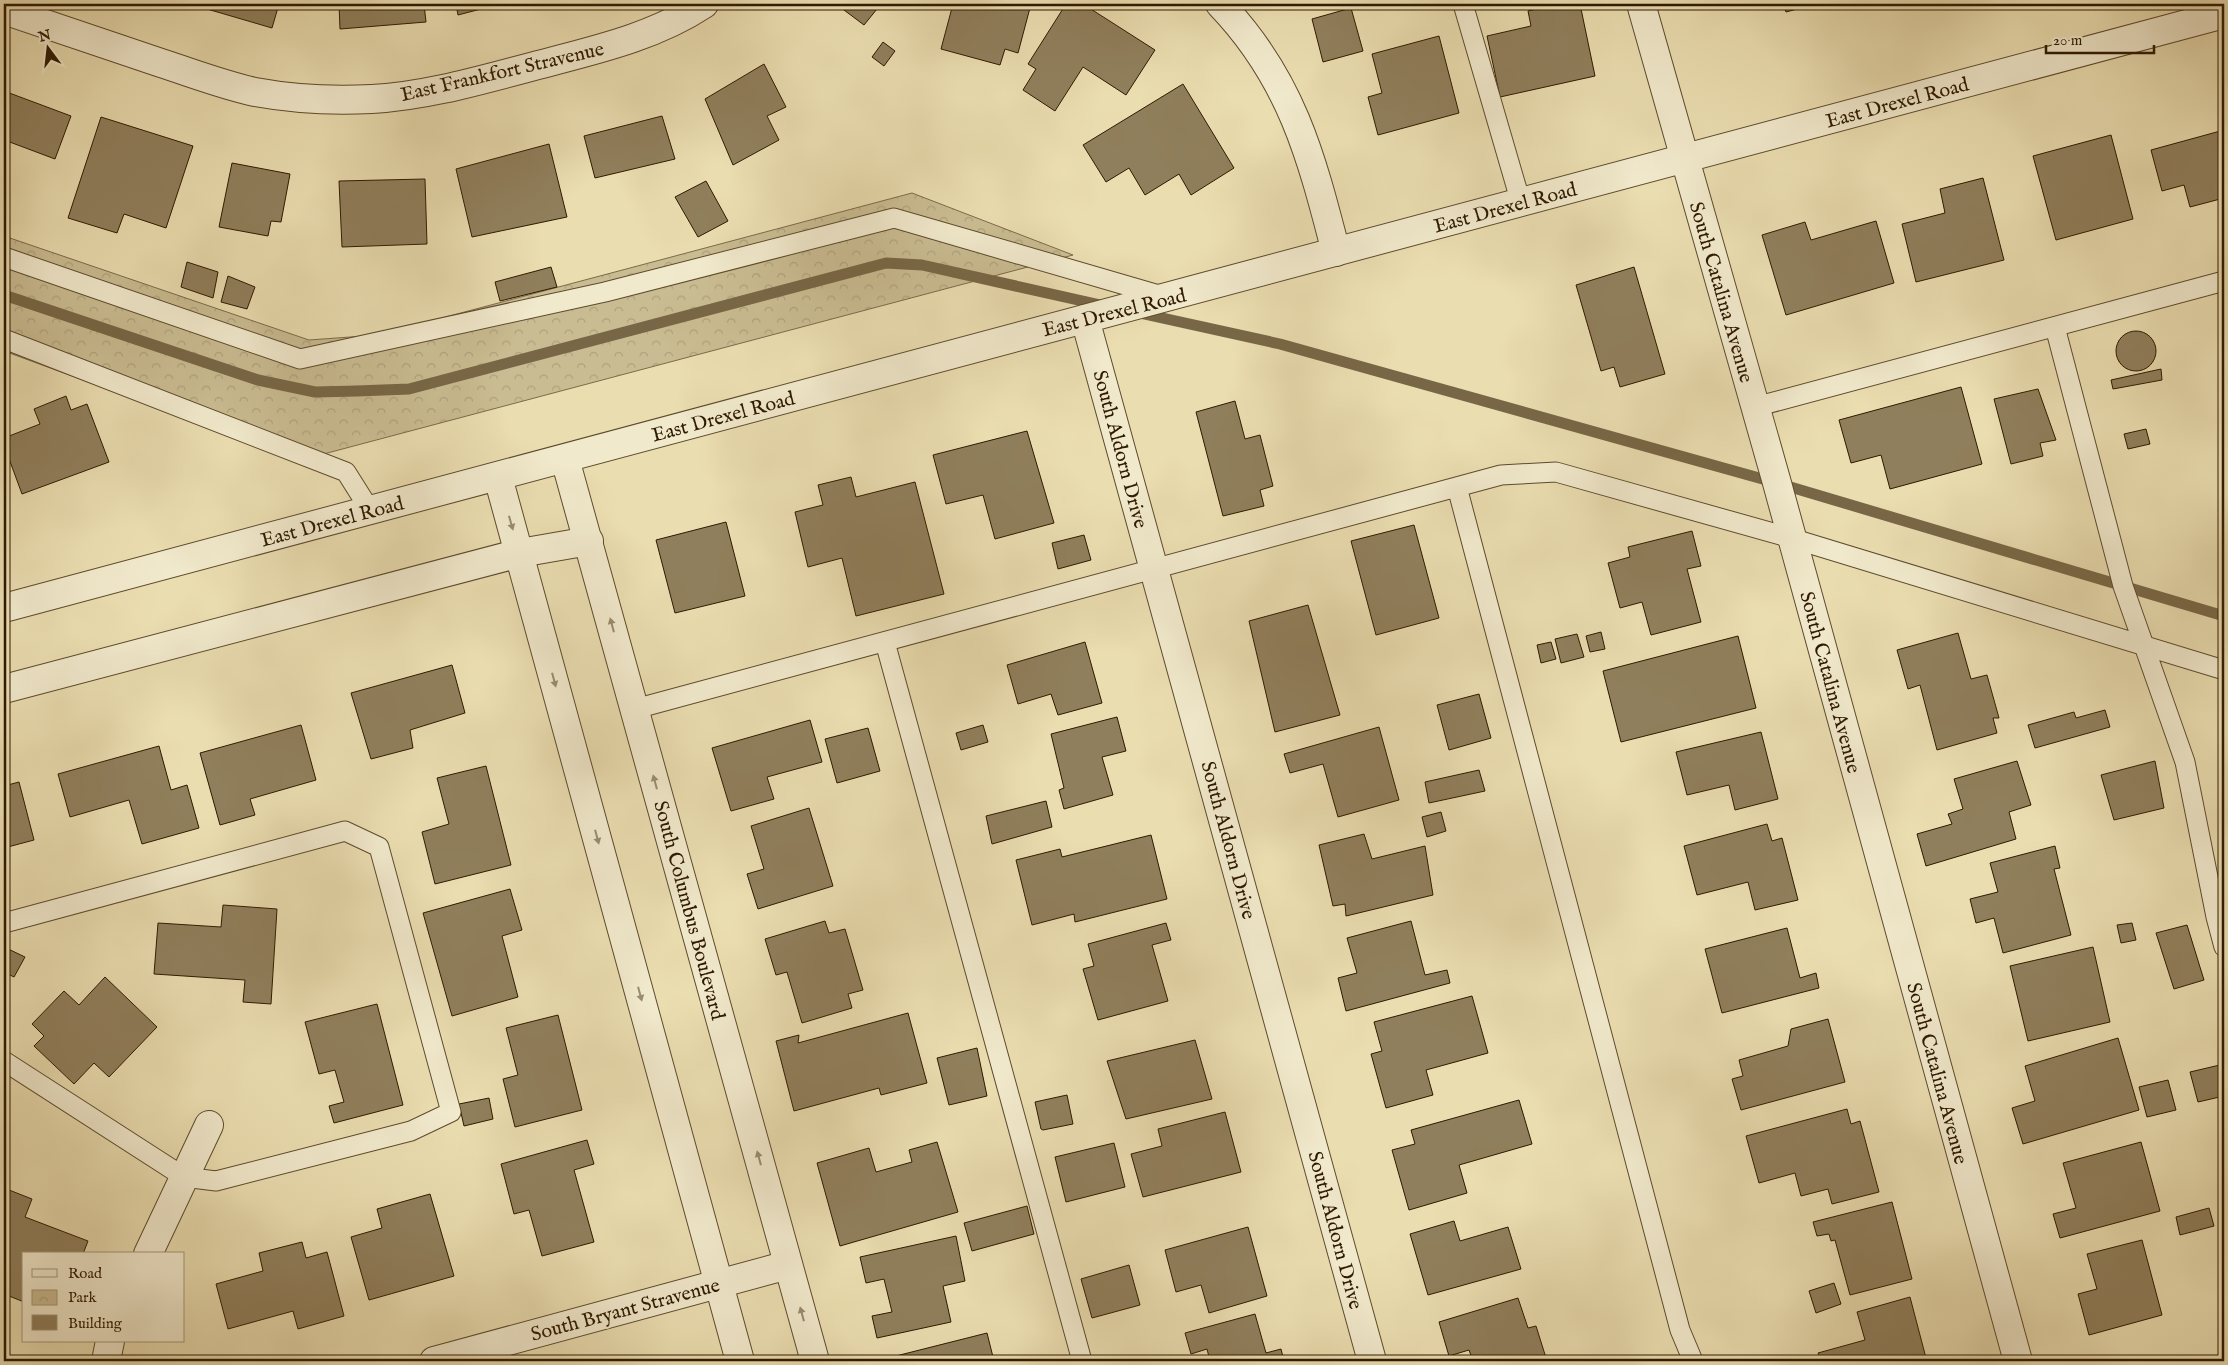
<svg xmlns="http://www.w3.org/2000/svg" width="2228" height="1365" viewBox="0 0 2228 1365" font-family="'IM FELL English',serif">
  <style>
    .park { fill: url(#park-crowns); stroke: #7c6b49 }
    .lines { fill: none; stroke-linecap: round; stroke-linejoin: round }
    .stream { stroke: #786746; stroke-width: 11 }
    .building { fill: #907f5c; stroke: #2e1a00 }
    .service-casing { stroke: #5d4b2c; stroke-width: 21 }
    .minor-casing { stroke: #5d4b2c; stroke-width: 30 }
    .tertiary-casing { stroke: #5d4b2c; stroke-width: 30 }
    .service { stroke: #f1e9cc; stroke-width: 19 }
    .minor { stroke: #f1e9cc; stroke-width: 28 }
    .tertiary { stroke: #f1e9cc; stroke-width: 28 }
    .oneway { fill: #998c70 }
    .labels { text-anchor: middle; stroke-width: 4; stroke-linejoin: round; paint-order: stroke }
    .street-label { font-size: 20px; fill: #2e1a00; stroke: #f1e9cc }
  </style>
  <defs>
    <pattern id="park-crowns" width="20" height="18" patternUnits="userSpaceOnUse" patternTransform="scale(1.25)"><rect width="20" height="18" fill="#cabc92"/><path d="M2 6a3 3 0 1 1 6 0M12 15a3 3 0 1 1 6 0" fill="none" stroke="#aea17c"/></pattern>
  </defs>
  <rect width="100%" height="100%" fill="#eaddb0"/>
  <filter id="stains"><feTurbulence type="fractalNoise" baseFrequency=".004" numOctaves="4"/><feColorMatrix values="0 0 0 0 .2 0 0 0 0 .09 0 0 0 0 .02 0 0 0 .5 -.17"/></filter>
  <radialGradient id="worn" r=".72"><stop offset=".6" stop-color="#630" stop-opacity="0"/><stop offset="1" stop-color="#630" stop-opacity=".3"/></radialGradient>
  <path class="park" d="M912 193 1073 255 301 460 4 351V236L309 340 378 335Z"/>
  <g class="lines">
    <path class="stream" d="M4 295 258 380 315 392 357 391 409 389 886 263 922 265 1105 306
      M1135 312 1280 344 1777 483 2224 616"/>
  </g>
  <path class="building" d="M190 4H279L272 28Z
    M339 4H424L426 22 340 29Z
    M456 4H500L458 15Z
    M836 4H881L864 25Z
    M953 4H1031L1018 53 1005 49 1000 65 941 49Z
    M1066 4H1083L1155 50 1126 95 1083 67 1055 111 1023 90 1036 69 1028 64Z
    M1557 4H1580L1595 76 1500 97 1487 36 1531 26 1528 11Z
    M1783 4H1816L1786 12Z
    M1351 8 1363 51 1323 62 1312 19Z
    M1439 36 1459 113 1378 135 1368 97 1382 93 1372 54Z
    M883 42 895 51 884 66 872 57Z
    M764 64 786 107 767 116 779 140 733 165 705 99Z
    M1183 84 1234 168 1191 195 1179 174 1145 195 1129 168 1106 182 1083 145Z
    M4 91 71 116 55 159 7 141 4 150Z
    M662 116 675 159 595 178 584 136Z
    M101 117 193 146 166 228 124 214 117 233 68 218Z
    M2224 130V198L2190 207 2184 185 2162 191 2151 150Z
    M2111 135 2133 219 2056 240 2033 156Z
    M549 144 567 217 472 237 456 169Z
    M232 163 290 174 281 222 271 221 268 236 219 227Z
    M1983 178 2004 260 1916 282 1902 224 1945 213 1940 189Z
    M425 179 427 244 342 247 339 181Z
    M706 181 728 221 698 237 675 197Z
    M1876 221 1894 283 1786 315 1762 235 1805 222 1811 240Z
    M187 262 218 272 213 298 181 287Z
    M551 267 557 287 500 301 495 282Z
    M1634 267 1665 374 1620 387 1614 367 1601 371 1576 285Z
    M228 276 255 287 247 309 221 302Z
    M2116 351a20 20 0 1 1 40 0a20 20 0 1 1-40 0Z
    M2161 369 2162 380 2113 389 2111 380Z
    M1961 387 1982 464 1890 489 1881 455 1851 463 1839 420Z
    M2038 389 2056 440 2040 443 2043 456 2011 464 1994 399Z
    M66 396 71 410 87 404 109 462 22 494 4 445V438L40 424 34 409Z
    M1235 401 1245 439 1260 435 1273 486 1260 490 1264 506 1223 516 1196 412Z
    M2224 412V426L2220 413Z
    M2146 429 2150 444 2128 449 2124 434Z
    M1027 431 1054 523 995 539 983 495 946 504 933 455Z
    M851 477 856 497 915 482 944 594 856 616 842 558 808 567 795 512 823 505 818 485Z
    M726 522 745 596 675 613 656 540Z
    M1414 525 1439 618 1376 635 1351 541Z
    M1692 531 1701 566 1687 569 1701 622 1651 635 1642 602 1620 608 1608 563 1630 557 1628 547Z
    M1084 535 1091 560 1058 569 1052 543Z
    M1308 605 1340 715 1275 732 1249 621Z
    M1601 632 1605 649 1590 652 1586 636Z
    M1958 633 1971 679 1987 675 1999 718H1993L1997 733 1937 750 1920 685 1908 689 1897 650Z
    M1577 634 1584 657 1561 663 1555 639Z
    M1738 636 1756 708 1621 742 1603 671Z
    M1085 642 1102 703 1058 715 1051 694 1018 704 1007 665Z
    M1551 642 1556 659 1541 663 1537 645Z
    M452 665 465 713 410 730 413 748 371 759 351 693Z
    M1479 694 1491 738 1449 750 1437 705Z
    M2105 710 2110 727 2035 748 2028 725 2074 712 2076 718Z
    M1117 717 1126 751 1102 757 1113 795 1064 809 1059 790 1064 788 1051 734Z
    M810 720 822 762 767 777 774 799 731 811 712 748Z
    M301 725 316 780 250 799 255 815 220 825 200 753Z
    M983 725 988 742 961 750 956 733Z
    M1379 727 1399 800 1338 817 1323 764 1290 773 1284 754Z
    M868 728 880 771 837 783 825 739Z
    M1761 732 1778 799 1735 810 1729 785 1687 795 1676 752Z
    M159 746 171 790 187 785 199 828 142 844 129 800 70 817 58 774Z
    M2017 761 2031 805 2009 812 2016 839 1926 866 1917 834 1952 824 1948 814 1963 809 1954 779Z
    M2155 761 2164 808 2114 820 2101 775Z
    M486 766 511 865 435 884 422 832 449 824 437 778Z
    M1479 770 1485 791 1429 803 1425 782Z
    M19 782 34 840 4 848V786Z
    M1046 801 1052 827 992 844 986 816Z
    M809 808 833 886 758 909 747 874 764 869 751 826Z
    M1441 812 1446 831 1427 837 1422 817Z
    M1767 824 1772 841 1782 838 1798 900 1755 910 1748 882 1697 895 1684 846Z
    M1364 834 1372 859 1425 846 1433 895 1346 916 1345 904 1333 906 1319 845Z
    M1151 835 1167 899 1075 922 1074 914 1032 925 1016 860 1060 849 1062 857Z
    M2055 846 2060 868 2054 869 2071 935 2003 953 1994 918 1976 923 1970 899 1998 892 1990 863Z
    M510 889 522 930 502 936 518 997 452 1016 423 913Z
    M223 905 277 909 271 1004 243 1002 245 980 154 974 158 923 221 927Z
    M825 921 829 933 845 929 863 990 848 994 852 1008 802 1023 787 972 776 975 765 939Z
    M1411 921 1425 975 1447 970 1450 983 1346 1011 1338 978 1357 973 1347 938Z
    M1166 923 1171 940 1152 945 1168 1001 1098 1020 1083 969 1094 966 1088 944Z
    M2132 923 2136 940 2121 943 2117 925Z
    M2187 925 2204 980 2174 989 2156 933Z
    M1787 928 1800 978 1816 973 1819 988 1722 1013 1705 949Z
    M4 947 25 957 14 977 4 972Z
    M2093 947 2110 1022 2028 1041 2010 966Z
    M105 977 157 1027 109 1077 94 1063 74 1084 34 1046 44 1036 32 1024 64 991 79 1005Z
    M1472 996 1488 1053 1426 1070 1433 1095 1386 1108 1371 1054 1382 1051 1374 1022Z
    M377 1004 403 1105 334 1123 329 1106 344 1102 335 1070 319 1074 305 1022Z
    M908 1013 927 1083 881 1095 879 1088 794 1111 776 1041 799 1035 798 1043Z
    M558 1015 582 1110 515 1127 503 1079 518 1075 506 1028Z
    M1828 1019 1845 1082 1741 1110 1732 1079 1743 1076 1739 1060 1788 1046 1791 1029Z
    M2118 1038 2139 1110 2023 1144 2012 1108 2035 1101 2025 1066Z
    M1195 1040 1212 1099 1126 1119 1107 1061Z
    M977 1048 987 1096 949 1105 937 1058Z
    M2224 1064V1096L2198 1102 2190 1072Z
    M2168 1080 2176 1110 2147 1117 2139 1087Z
    M1067 1095 1073 1124 1043 1130 1041 1129 1035 1102Z
    M489 1098 493 1119 464 1126 459 1104Z
    M1519 1100 1532 1144 1459 1165 1467 1193 1409 1210 1392 1150 1415 1144 1411 1130Z
    M1847 1109 1851 1124 1860 1121 1879 1192 1832 1204 1828 1189 1801 1196 1795 1173 1759 1183 1746 1136Z
    M1225 1112 1241 1172 1143 1197 1131 1154 1162 1146 1158 1129Z
    M587 1140 594 1164 574 1170 594 1242 542 1256 529 1210 514 1214 501 1164Z
    M937 1142 958 1212 840 1246 817 1163 869 1148 876 1172 912 1162 909 1150Z
    M2141 1142 2160 1211 2060 1238 2053 1214 2076 1208 2063 1163Z
    M1114 1143 1125 1187 1066 1202 1055 1157Z
    M4 1188 32 1199 25 1217 88 1241 83 1254H24V1302L4 1294Z
    M430 1194 454 1276 369 1300 351 1237 382 1228 377 1209Z
    M1892 1202 1912 1279 1850 1295 1835 1240 1831 1241 1829 1234 1817 1236 1813 1222Z
    M1027 1206 1034 1234 972 1251 964 1223Z
    M2209 1208 2214 1226 2180 1235 2176 1217Z
    M1454 1221 1460 1241 1508 1227 1521 1269 1428 1295 1410 1234Z
    M1248 1227 1267 1296 1209 1313 1201 1285 1176 1292 1165 1250Z
    M956 1236 965 1281 943 1286 951 1322 877 1338 872 1316 892 1312 884 1279 866 1283 860 1257Z
    M2142 1240 2162 1315 2089 1335 2078 1294 2097 1289 2087 1254Z
    M302 1242 306 1258 327 1252 344 1316 298 1329 293 1311 228 1329 216 1284 263 1271 259 1253Z
    M1129 1265 1140 1305 1092 1318 1081 1279Z
    M1834 1283 1841 1304 1816 1313 1809 1291Z
    M1910 1297 1926 1358 1916 1361H1821L1818 1353 1865 1340 1857 1312Z
    M1518 1298 1528 1328 1536 1326 1547 1361H1473L1469 1350 1449 1356 1439 1322Z
    M1255 1314 1266 1353 1281 1349 1284 1361H1210L1207 1349 1191 1354 1185 1333Z
    M987 1333 994 1361H885L884 1359Z"/>
  <g class="lines">
    <g class="service-casing">
      <path id="service" d="M1463 4 1521 203
        M4 257 300 359 605 292 894 218 1166 297
        M2055 327 2123 586 2185 762 2216 917 2224 947
        M4 339 346 472 370 510
        M1755 407 2224 281
        M1457 487 1680 1330 1693 1361
        M885 642 1082 1361
        M635 709 1501 475 1556 472 1791 538 2224 670
        M4 923 345 831 379 847 451 1112 411 1131 216 1181 184 1177 4 1061"/>
    </g>
    <g class="minor-casing">
      <path id="minor" d="M1220 4C1291 78 1311 155 1336 252
        M1641 4 1777 483 2018 1361
        M4 10C56 28 109 45 161 63 192 73 223 85 255 92 293 99 334 101 372 99 428 96 484 79 538 65 595 50 654 37 704 4
        M1085 319 1372 1361
        M4 689 520 553 589 541
        M148 1254 209 1125
        M106 1361 110 1341
        M434 1361 788 1265"/>
    </g>
    <g class="tertiary-casing">
      <path id="tertiary" d="M565 459 815 1361
        M498 477 740 1361
        M4 608 2224 14"/>
    </g>
    <use href="#service" class="service"/>
    <use href="#minor" class="minor"/>
    <use href="#tertiary" class="tertiary"/>
  </g>
  <defs><path id="oneway-solid" d="M-6-.8H1V-3.2L6.5 0L1 3.2V.8H-6Z" transform="scale(1.25)"/></defs>
  <g class="oneway">
    <use href="#oneway-solid" transform="translate(511 523) rotate(74)"/>
    <use href="#oneway-solid" transform="translate(612 625) rotate(-105)"/>
    <use href="#oneway-solid" transform="translate(554 680) rotate(75)"/>
    <use href="#oneway-solid" transform="translate(655 782) rotate(-105)"/>
    <use href="#oneway-solid" transform="translate(597 837) rotate(75)"/>
    <use href="#oneway-solid" transform="translate(640 994) rotate(75)"/>
    <use href="#oneway-solid" transform="translate(759 1158) rotate(-105)"/>
    <use href="#oneway-solid" transform="translate(802 1314) rotate(-105)"/>
  </g>
  <g class="labels">
    <g class="street-label">
      <text transform="translate(502 71) rotate(-13)" y="7">East Frankfort Stravenue</text>
      <text transform="translate(1897 102) rotate(-15)" y="7">East Drexel Road</text>
      <text transform="translate(1505 207) rotate(-15)" y="7">East Drexel Road</text>
      <text transform="translate(1722 292) rotate(74)" y="7">South Catalina Avenue</text>
      <text transform="translate(1114 312) rotate(-14)" y="7">East Drexel Road</text>
      <text transform="translate(723 416) rotate(-15)" y="7">East Drexel Road</text>
      <text transform="translate(1121 449) rotate(75)" y="7">South Aldorn Drive</text>
      <text transform="translate(332 521) rotate(-15)" y="7">East Drexel Road</text>
      <text transform="translate(1831 682) rotate(75)" y="7">South Catalina Avenue</text>
      <text transform="translate(1229 840) rotate(75)" y="7">South Aldorn Drive</text>
      <text transform="translate(690 910) rotate(75)" y="7">South Columbus Boulevard</text>
      <text transform="translate(1938 1073) rotate(75)" y="7">South Catalina Avenue</text>
      <text transform="translate(1336 1230) rotate(75)" y="7">South Aldorn Drive</text>
      <text transform="translate(625 1309) rotate(-15)" y="7">South Bryant Stravenue</text>
    </g>
  </g>
  <rect width="2228" height="1365" fill="none" stroke="#eaddb0" stroke-width="20"/>
  <rect x="5" y="5" width="2218" height="1355" fill="none" stroke="#2e1a00" stroke-width="2.5"/>
  <rect x="10" y="10" width="2208" height="1345" fill="none" stroke="#2e1a00"/>
  <rect x="22" y="1252" width="162" height="90" fill="#f1e9cc" stroke="#a3967a"/>
  <rect x="32" y="1269" width="25" height="8" fill="#f1e9cc" stroke="#a3967a"/>
  <text x="68" y="1278" font-size="15" fill="#2e1a00">Road</text>
  <rect x="32" y="1290" width="25" height="15" fill="url(#park-crowns)" stroke="#a3967a"/>
  <text x="68" y="1302" font-size="15" fill="#2e1a00">Park</text>
  <rect x="32" y="1315" width="25" height="15" fill="#907f5c" stroke="#a3967a"/>
  <text x="68" y="1328" font-size="15" fill="#2e1a00">Building</text>
  <g transform="translate(48 48) rotate(345)" stroke="#f1e9cc" stroke-width="4" paint-order="stroke">
  <path d="M0-4L9 19L0 12L-9 19Z" fill="#2e1a00"/>
  <text y="-8" font-size="14" font-weight="bold" text-anchor="middle" fill="#2e1a00">N</text>
  </g>
  <path d="M2046 45v8h108v-8" fill="none" stroke="#2e1a00" stroke-width="2.5"/>
  <text x="2053" y="45" font-size="15" fill="#2e1a00" stroke="#f1e9cc" stroke-width="4" paint-order="stroke">20 m</text>
  <rect width="100%" height="100%" filter="url(#stains)"/>
  <rect width="100%" height="100%" fill="url(#worn)"/>
</svg>
